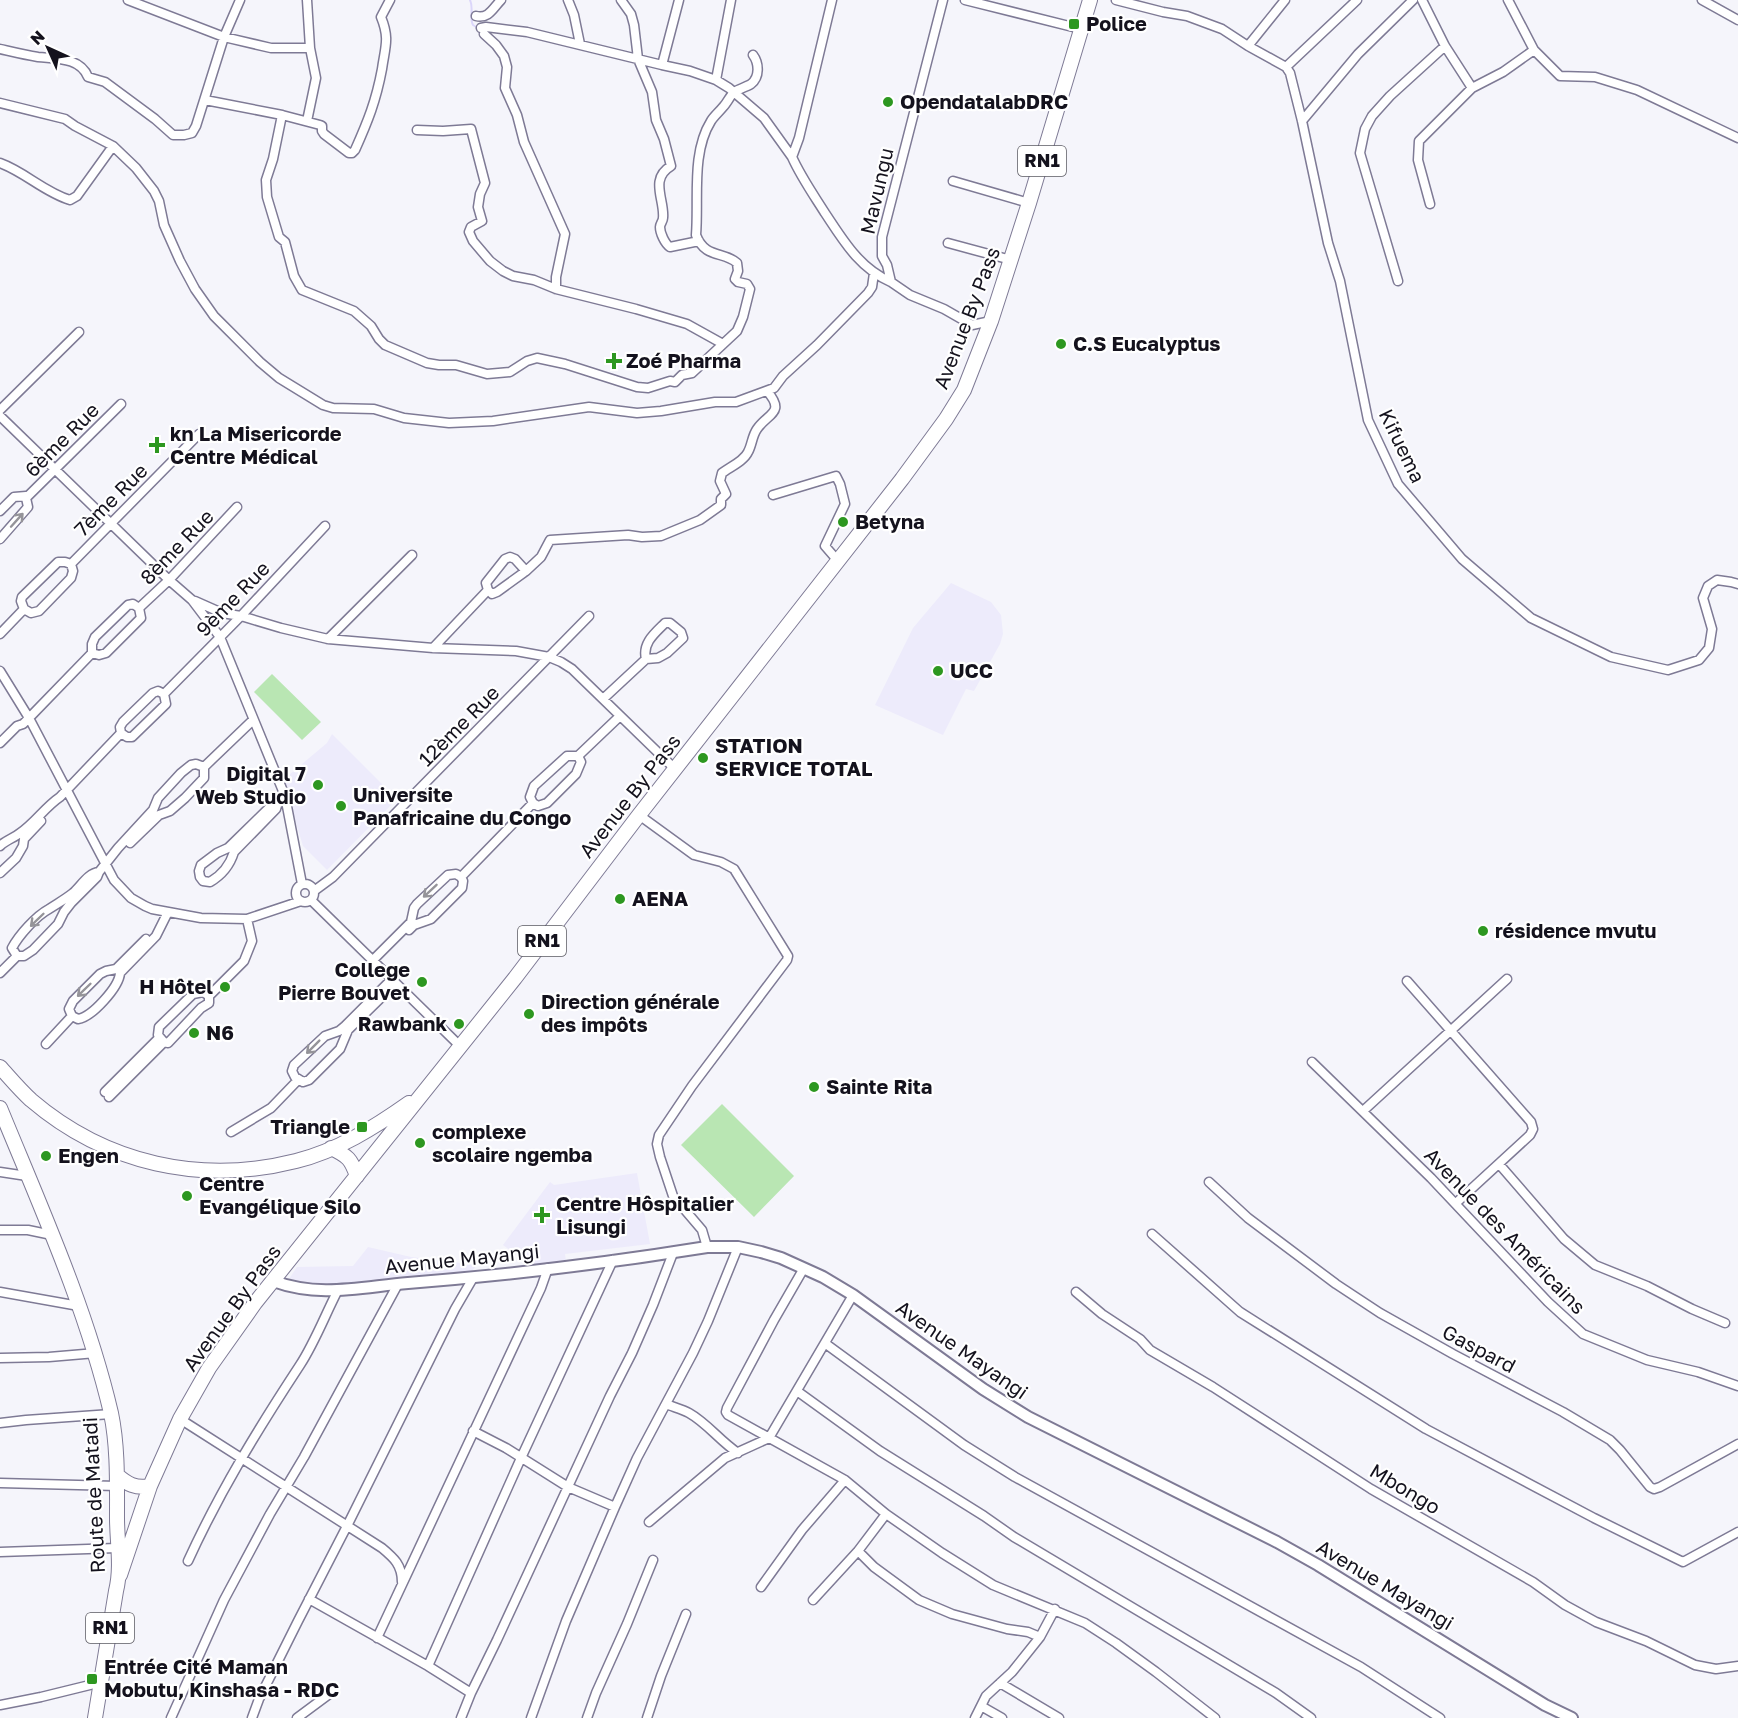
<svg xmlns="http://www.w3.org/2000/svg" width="1738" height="1718" viewBox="0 0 1738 1718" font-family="'Golos Text',sans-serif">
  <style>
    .built { fill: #edebfb }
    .pitch { fill: #b9e6b3 }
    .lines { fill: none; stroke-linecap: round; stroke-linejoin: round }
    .stream { stroke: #dbd6fa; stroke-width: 2 }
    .minor-casing { stroke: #7e7a95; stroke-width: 11 }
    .tertiary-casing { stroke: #7e7a95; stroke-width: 14 }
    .trunk-casing { stroke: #7e7a95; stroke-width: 16 }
    .minor { stroke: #fff; stroke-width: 8 }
    .tertiary { stroke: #fff; stroke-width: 10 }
    .trunk { stroke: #fff; stroke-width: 14 }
    .oneway { stroke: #959499 }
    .poi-dot { fill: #2d9720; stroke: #fff; stroke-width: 2 }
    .labels { text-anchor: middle; stroke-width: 4.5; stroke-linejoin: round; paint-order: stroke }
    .shield { fill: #fff; stroke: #5a5961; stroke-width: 1.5 }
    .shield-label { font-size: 18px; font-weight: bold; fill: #14121d }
    .poi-label { font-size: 20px; font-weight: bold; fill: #14121d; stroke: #fff; text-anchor: start }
    .street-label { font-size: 20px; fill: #14121d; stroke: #fff }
  </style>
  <rect width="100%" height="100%" fill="#f5f5fb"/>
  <path class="built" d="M951 583 991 602 1001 615 1003 634 1000 644 974 691 966 689 943 735 875 705 913 628Z
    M332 734 397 799 327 870 303 846 283 780 327 743Z
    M637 1173 650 1244 565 1254 566 1262 530 1265 529 1257H519L503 1245 550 1182 554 1185Z
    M368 1247 411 1257 477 1265 469 1274 338 1287 287 1282 297 1267 353 1266Z"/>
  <path class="pitch" d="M272 674 321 722 302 740 254 692Z
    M722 1104 794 1176 754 1217 681 1145Z"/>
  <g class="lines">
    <path class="stream" d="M470 0C474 8 469 18 473 25L478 28"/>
    <g class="minor-casing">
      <path id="minor" d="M128 0 224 37 271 48H310
        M568 0 574 15 580 44
        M621 0 631 14 634 25 638 59 652 92 656 120 664 139 671 166C649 179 665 200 663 218 663 221 660 224 660 227 660 233 665 244 670 247L699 241
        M679 0 662 65 690 71 716 80 729 88 764 118 792 157
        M832 0 799 138 792 157C801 177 813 194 825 213 843 240 859 268 891 282
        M943 0 882 237V256L887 265 891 282 910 295 944 309 972 325 991 321
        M965 0 1081 29
        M1116 0 1163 12 1187 16 1222 29 1248 46 1286 67 1290 73 1302 121 1328 243 1340 281 1368 420 1398 484 1462 559 1531 618 1611 657 1668 670 1699 660 1709 648 1712 629 1703 598 1708 586 1717 580 1731 582 1738 584
        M1422 0 1445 46 1472 88
        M1508 0 1534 50 1560 76 1595 77 1637 90 1738 138
        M1702 0 1738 20
        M476 16C489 19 493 8 501 0
        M481 28 486 27 527 32 662 65
        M484 34 496 45 504 56 507 67 505 88 517 115 524 142 565 234 556 277V289
        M1248 46 1285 0
        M0 49C13 52 25 55 38 57 56 59 80 57 88 77L105 82 155 119 173 135H184L192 133 196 126 224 37 240 0
        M1286 67 1357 0
        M716 80 731 0
        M205 100 282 115 320 125 322 126V131L324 134 349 153H352L355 150C368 121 376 101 382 69 385 47 390 39 381 17L390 0
        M0 103 65 119 75 126 113 146 136 168 154 191 159 201 164 225 180 261 195 289 214 316 260 362 279 378 323 405 333 408 374 409 404 418 449 423 493 421 589 407 637 413 661 411 715 402H736L774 388 783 376 817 345 868 293 872 287 874 273
        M282 115 273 159 266 180 267 197 279 237 285 242 294 276 302 290 354 311 371 326 379 339 385 345 427 363 439 365H456L487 374 510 372 527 361 537 358 565 364 637 387 648 388 670 381 675 382 682 375 692 373 737 331 743 317 750 289 747 284 738 282 735 279 738 271 737 263C724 251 705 259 696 235 699 199 691 153 711 121 714 116 719 112 723 107 727 103 730 96 734 92 739 89 746 87 751 84 760 77 759 63 753 55
        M307 121 316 78 310 48 307 0
        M1302 121 1358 54 1413 0
        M417 130 443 131 471 129 485 183 480 194 478 207 482 221 471 227 469 232 473 241 490 261 503 271 513 276 534 280 556 289 636 309 687 324 723 344
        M0 163C25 172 44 192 70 200L77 196 113 146
        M953 181 1029 203
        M1430 204 1418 160 1419 141 1472 88 1503 72 1534 50
        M948 243 1011 260
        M1398 281 1360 153 1365 129 1372 116 1390 96 1445 46
        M0 410 79 332
        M0 416 169 580 192 600 220 637 285 796 302 884
        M773 495 836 476 840 484 845 504 825 546 838 561
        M26 498 121 404
        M0 511 14 497 26 496V498
        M0 539 28 507 26 498
        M510 557 515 559 526 571 497 592 492 594 488 590 486 583 505 559Z
        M58 562H65L71 564 73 571 71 578 39 611 31 613 24 609 21 601 22 597Z
        M71 564 199 434
        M526 571 541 557 550 540 628 535 642 537 661 536 700 520 721 505V499L726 494 720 481 722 473C730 467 744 461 748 452 752 445 752 436 757 429 768 413 786 413 767 391
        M195 601 222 613 241 616 281 628 328 639 433 648 516 651 549 657 561 662 572 669 675 769
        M133 604 139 608 141 618 106 653 99 655 92 653V644L95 637 128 605Z
        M139 608 169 580 237 507
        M0 634 24 609
        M328 639 412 555
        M433 648 488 590
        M0 671 29 718 114 880 131 898 145 906 152 909 201 918 247 919 301 901
        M158 691 164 694 166 704 132 737H127L121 733 120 727 123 722 153 693Z
        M164 694 241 616 325 526
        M603 699 646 659 658 658 667 653 683 638 681 632 670 623H665C655 633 642 643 646 659
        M0 743 17 726 23 724 29 718 92 653
        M578 756 581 762 576 774 547 803 538 806 533 803 530 797 534 786 567 756H578L620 716
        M204 767 253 720
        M278 802 276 809 234 852C230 865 222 875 210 882L203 881 200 877 199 871 201 865 217 853 228 848 273 804 285 796
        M639 815 694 855 721 862 734 869 788 956 787 960 692 1086 659 1135 657 1144 660 1157 673 1196 702 1230 707 1247
        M130 843 159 815 170 811 185 798 204 778V767
        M0 846C6 840 14 838 20 833 35 823 45 807 60 797L121 733
        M0 873 16 858 23 846 24 839 41 821
        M461 877 533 803
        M296 893a9 9 0 1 1 18 0a9 9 0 1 1-18 0Z
        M314 891 333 877 589 616
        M311 900 461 1047
        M409 930 414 925 431 919 462 888 463 881 461 877
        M17 956 12 948C19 935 36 916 49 909 58 903 64 900 73 893 81 886 88 873 99 872
        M372 961 411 922 414 908 417 904 448 875 456 874 461 877
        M0 973 17 956H24L33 950 58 924 64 912 71 903 97 877 99 872 118 848 153 810 158 798 181 773 191 765 196 764 204 767
        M391 980 345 1026 339 1031 325 1036 294 1065 292 1071 295 1077 303 1082 309 1080 340 1049 348 1030 395 984
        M1407 981 1531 1122 1533 1129 1530 1135 1456 1203
        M72 1016 78 1019C92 1017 119 987 120 973L156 936 168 912
        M72 1016 69 1009 73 1001 100 974 106 971 116 969 146 939
        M164 1042 158 1035 159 1027 193 994 203 992 209 996
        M46 1044 72 1016
        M1312 1062 1431 1178 1548 1302 1583 1334 1647 1360 1698 1372 1738 1386
        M105 1092 159 1038
        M109 1097 164 1042 168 1043 201 1008 209 1003V996L244 961 252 941 247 919
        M1363 1111 1507 979
        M231 1132 271 1108 298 1080
        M1499 1164 1564 1239 1595 1265 1647 1286 1692 1309 1725 1323
        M0 1172 27 1176
        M1209 1182 1248 1218 1336 1284 1380 1313 1453 1354 1563 1412 1610 1440 1620 1450 1650 1487 1654 1489 1660 1487 1738 1444
        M0 1230H28L52 1235
        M1152 1234 1240 1312 1426 1429 1594 1518 1683 1562 1738 1532
        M804 1268 774 1320 727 1408 726 1412 728 1415 845 1480 886 1514 942 1553 993 1585 1085 1623 1116 1643 1156 1672 1215 1718
        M0 1292 79 1306
        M1076 1292 1102 1314 1140 1339 1150 1350 1213 1387 1371 1489 1533 1582 1565 1605 1596 1622 1646 1641 1695 1665 1716 1669 1738 1666
        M826 1344 964 1445 1015 1477 1361 1667 1440 1718
        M0 1358 49 1357 96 1353
        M797 1391 880 1451 984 1516 1014 1537 1276 1693 1311 1718
        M666 1404C673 1407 682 1409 689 1413 707 1423 720 1441 738 1453
        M180 1419 382 1548C394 1558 402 1565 402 1582
        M0 1423 26 1420 111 1414
        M473 1431 506 1448 568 1487 615 1507
        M0 1483 117 1486
        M649 1522 725 1458 769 1438 853 1295
        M858 1551 874 1567 919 1600 952 1614 1007 1629 1028 1632 1040 1637
        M0 1552 117 1548
        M188 1561C220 1491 258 1429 300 1365 315 1342 325 1315 338 1290
        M761 1587 802 1530 845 1480
        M309 1599 428 1666 471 1693
        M813 1600 858 1551 886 1514
        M377 1638 541 1288 548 1268
        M428 1666 521 1458 613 1260
        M1000 1683 1059 1718
        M0 1705 41 1697 102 1682
        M981 1706 1002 1718
        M171 1718 224 1600 270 1514 304 1457 398 1284
        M252 1718 259 1699 298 1621 347 1526 455 1309 473 1278
        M297 1718 332 1692
        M461 1718 471 1693 497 1640 610 1396 632 1353 653 1305 673 1253
        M531 1718 566 1621 615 1507 637 1458 693 1353 708 1321 738 1247
        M587 1718 596 1693 627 1624 653 1560
        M647 1718 661 1676 686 1614
        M975 1718 986 1696 1012 1672 1040 1637 1055 1609"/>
    </g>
    <g class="tertiary-casing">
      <path id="tertiary" d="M273 1281C320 1298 360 1287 408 1283 508 1275 608 1263 707 1247H738L761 1252 781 1258 823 1277 853 1295 983 1389 1028 1417 1277 1542 1318 1565 1545 1705 1572 1718"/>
    </g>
    <g class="trunk-casing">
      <path id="trunk" d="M0 1067C10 1078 20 1090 31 1100 106 1164 201 1185 296 1161 337 1151 375 1127 409 1103
        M0 1108C41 1208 86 1307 111 1413 118 1447 117 1483 117 1518 117 1542 122 1567 116 1591L95 1718
        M331 1148C348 1156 351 1159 357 1176
        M117 1475C127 1484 136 1489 150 1486
        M120 1575 150 1486 180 1419 209 1368 255 1303 515 978 639 815 902 479 946 419 964 390 991 321 1029 203 1090 0"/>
    </g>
    <use href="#minor" class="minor"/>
    <use href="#tertiary" class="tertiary"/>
    <use href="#trunk" class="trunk"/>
  </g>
  <defs><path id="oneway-shaft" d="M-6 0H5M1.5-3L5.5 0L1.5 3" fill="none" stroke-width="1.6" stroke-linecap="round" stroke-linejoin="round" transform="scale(1.5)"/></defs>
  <g class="oneway">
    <use href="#oneway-shaft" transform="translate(17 520) rotate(-48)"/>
    <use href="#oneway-shaft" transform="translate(430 891) rotate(137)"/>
    <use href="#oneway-shaft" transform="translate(37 920) rotate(136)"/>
    <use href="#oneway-shaft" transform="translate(84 990) rotate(136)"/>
    <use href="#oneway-shaft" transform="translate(313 1047) rotate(135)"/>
  </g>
  <g class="poi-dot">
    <rect x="1068" y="18" width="12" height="12" rx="3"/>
    <circle cx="888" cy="102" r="6"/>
    <circle cx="1061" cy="344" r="6"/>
    <path d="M611 352h6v6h6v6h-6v6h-6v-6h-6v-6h6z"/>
    <path d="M154 436h6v6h6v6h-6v6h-6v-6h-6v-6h6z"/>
    <circle cx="843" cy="522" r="6"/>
    <circle cx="938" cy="671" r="6"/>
    <circle cx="703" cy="758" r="6"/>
    <circle cx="318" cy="785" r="6"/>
    <circle cx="341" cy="806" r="6"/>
    <circle cx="620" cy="899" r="6"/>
    <circle cx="1483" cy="931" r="6"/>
    <circle cx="422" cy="982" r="6"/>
    <circle cx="225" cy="987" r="6"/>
    <circle cx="529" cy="1014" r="6"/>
    <circle cx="459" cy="1024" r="6"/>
    <circle cx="194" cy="1033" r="6"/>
    <circle cx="814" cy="1087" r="6"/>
    <rect x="356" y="1121" width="12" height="12" rx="3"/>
    <circle cx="420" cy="1143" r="6"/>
    <circle cx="46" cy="1156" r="6"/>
    <circle cx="187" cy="1196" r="6"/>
    <path d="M539 1206h6v6h6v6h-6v6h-6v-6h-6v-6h6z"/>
    <rect x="86" y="1673" width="12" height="12" rx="3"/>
  </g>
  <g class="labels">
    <g class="shield">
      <rect x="1018" y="146" width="48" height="30" rx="4.5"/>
      <rect x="518" y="926" width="48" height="30" rx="4.5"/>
      <rect x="86" y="1613" width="48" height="30" rx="4.5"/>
    </g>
    <g class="shield-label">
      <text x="1042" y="167">RN1</text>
      <text x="542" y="947">RN1</text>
      <text x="110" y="1634">RN1</text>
    </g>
    <g class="poi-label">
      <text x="1086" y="31">Police</text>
      <text x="900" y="109">OpendatalabDRC</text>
      <text x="1073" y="351">C.S Eucalyptus</text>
      <text x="626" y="368">Zoé Pharma</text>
      <text x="170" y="441">kn La Misericorde<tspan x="170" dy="23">Centre Médical</tspan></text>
      <text x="855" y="529">Betyna</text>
      <text x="950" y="678">UCC</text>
      <text x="715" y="753">STATION<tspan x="715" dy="23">SERVICE TOTAL</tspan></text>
      <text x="306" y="781" text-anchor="end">Digital 7<tspan x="306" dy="23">Web Studio</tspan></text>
      <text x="353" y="802">Universite<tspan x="353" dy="23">Panafricaine du Congo</tspan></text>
      <text x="632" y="906">AENA</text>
      <text x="1495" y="938">résidence mvutu</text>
      <text x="410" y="977" text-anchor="end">College<tspan x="410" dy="23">Pierre Bouvet</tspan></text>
      <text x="213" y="994" text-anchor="end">H Hôtel</text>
      <text x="541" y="1009">Direction générale<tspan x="541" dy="23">des impôts</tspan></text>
      <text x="447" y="1031" text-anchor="end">Rawbank</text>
      <text x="206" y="1040">N6</text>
      <text x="826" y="1094">Sainte Rita</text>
      <text x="350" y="1134" text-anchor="end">Triangle</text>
      <text x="432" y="1139">complexe<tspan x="432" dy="23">scolaire ngemba</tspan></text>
      <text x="58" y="1163">Engen</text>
      <text x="199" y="1191">Centre<tspan x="199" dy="23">Evangélique Silo</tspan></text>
      <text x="556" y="1211">Centre Hôspitalier<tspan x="556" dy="23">Lisungi</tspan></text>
      <text x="104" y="1674">Entrée Cité Maman<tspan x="104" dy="23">Mobutu, Kinshasa - RDC</tspan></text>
    </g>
    <g class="street-label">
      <text transform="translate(877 191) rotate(-77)" y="7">Mavungu</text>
      <text transform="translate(967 318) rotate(-69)" y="7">Avenue By Pass</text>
      <text transform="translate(62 440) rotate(-45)" y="7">6ème Rue</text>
      <text transform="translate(1402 446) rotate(64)" y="7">Kifuema</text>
      <text transform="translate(111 500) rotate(-45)" y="7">7ème Rue</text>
      <text transform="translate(177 547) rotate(-46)" y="7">8ème Rue</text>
      <text transform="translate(233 599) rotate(-46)" y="7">9ème Rue</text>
      <text transform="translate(459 726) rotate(-45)" y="7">12ème Rue</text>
      <text transform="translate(630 796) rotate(-52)" y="7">Avenue By Pass</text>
      <text transform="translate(1505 1231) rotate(46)" y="7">Avenue des Américains</text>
      <text transform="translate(462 1259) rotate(-6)" y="7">Avenue Mayangi</text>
      <text transform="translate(232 1308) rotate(-54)" y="7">Avenue By Pass</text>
      <text transform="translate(1479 1349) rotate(28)" y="7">Gaspard</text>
      <text transform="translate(962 1350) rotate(35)" y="7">Avenue Mayangi</text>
      <text transform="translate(1405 1489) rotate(31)" y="7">Mbongo</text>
      <text transform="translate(94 1495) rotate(-93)" y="7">Route de Matadi</text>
      <text transform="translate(1385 1585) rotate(31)" y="7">Avenue Mayangi</text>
    </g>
  </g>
  <g transform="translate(48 48) rotate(315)" stroke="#ffffff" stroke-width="4.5" paint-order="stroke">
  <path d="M0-4.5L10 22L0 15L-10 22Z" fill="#14121d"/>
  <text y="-9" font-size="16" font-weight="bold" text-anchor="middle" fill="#14121d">N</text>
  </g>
</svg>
